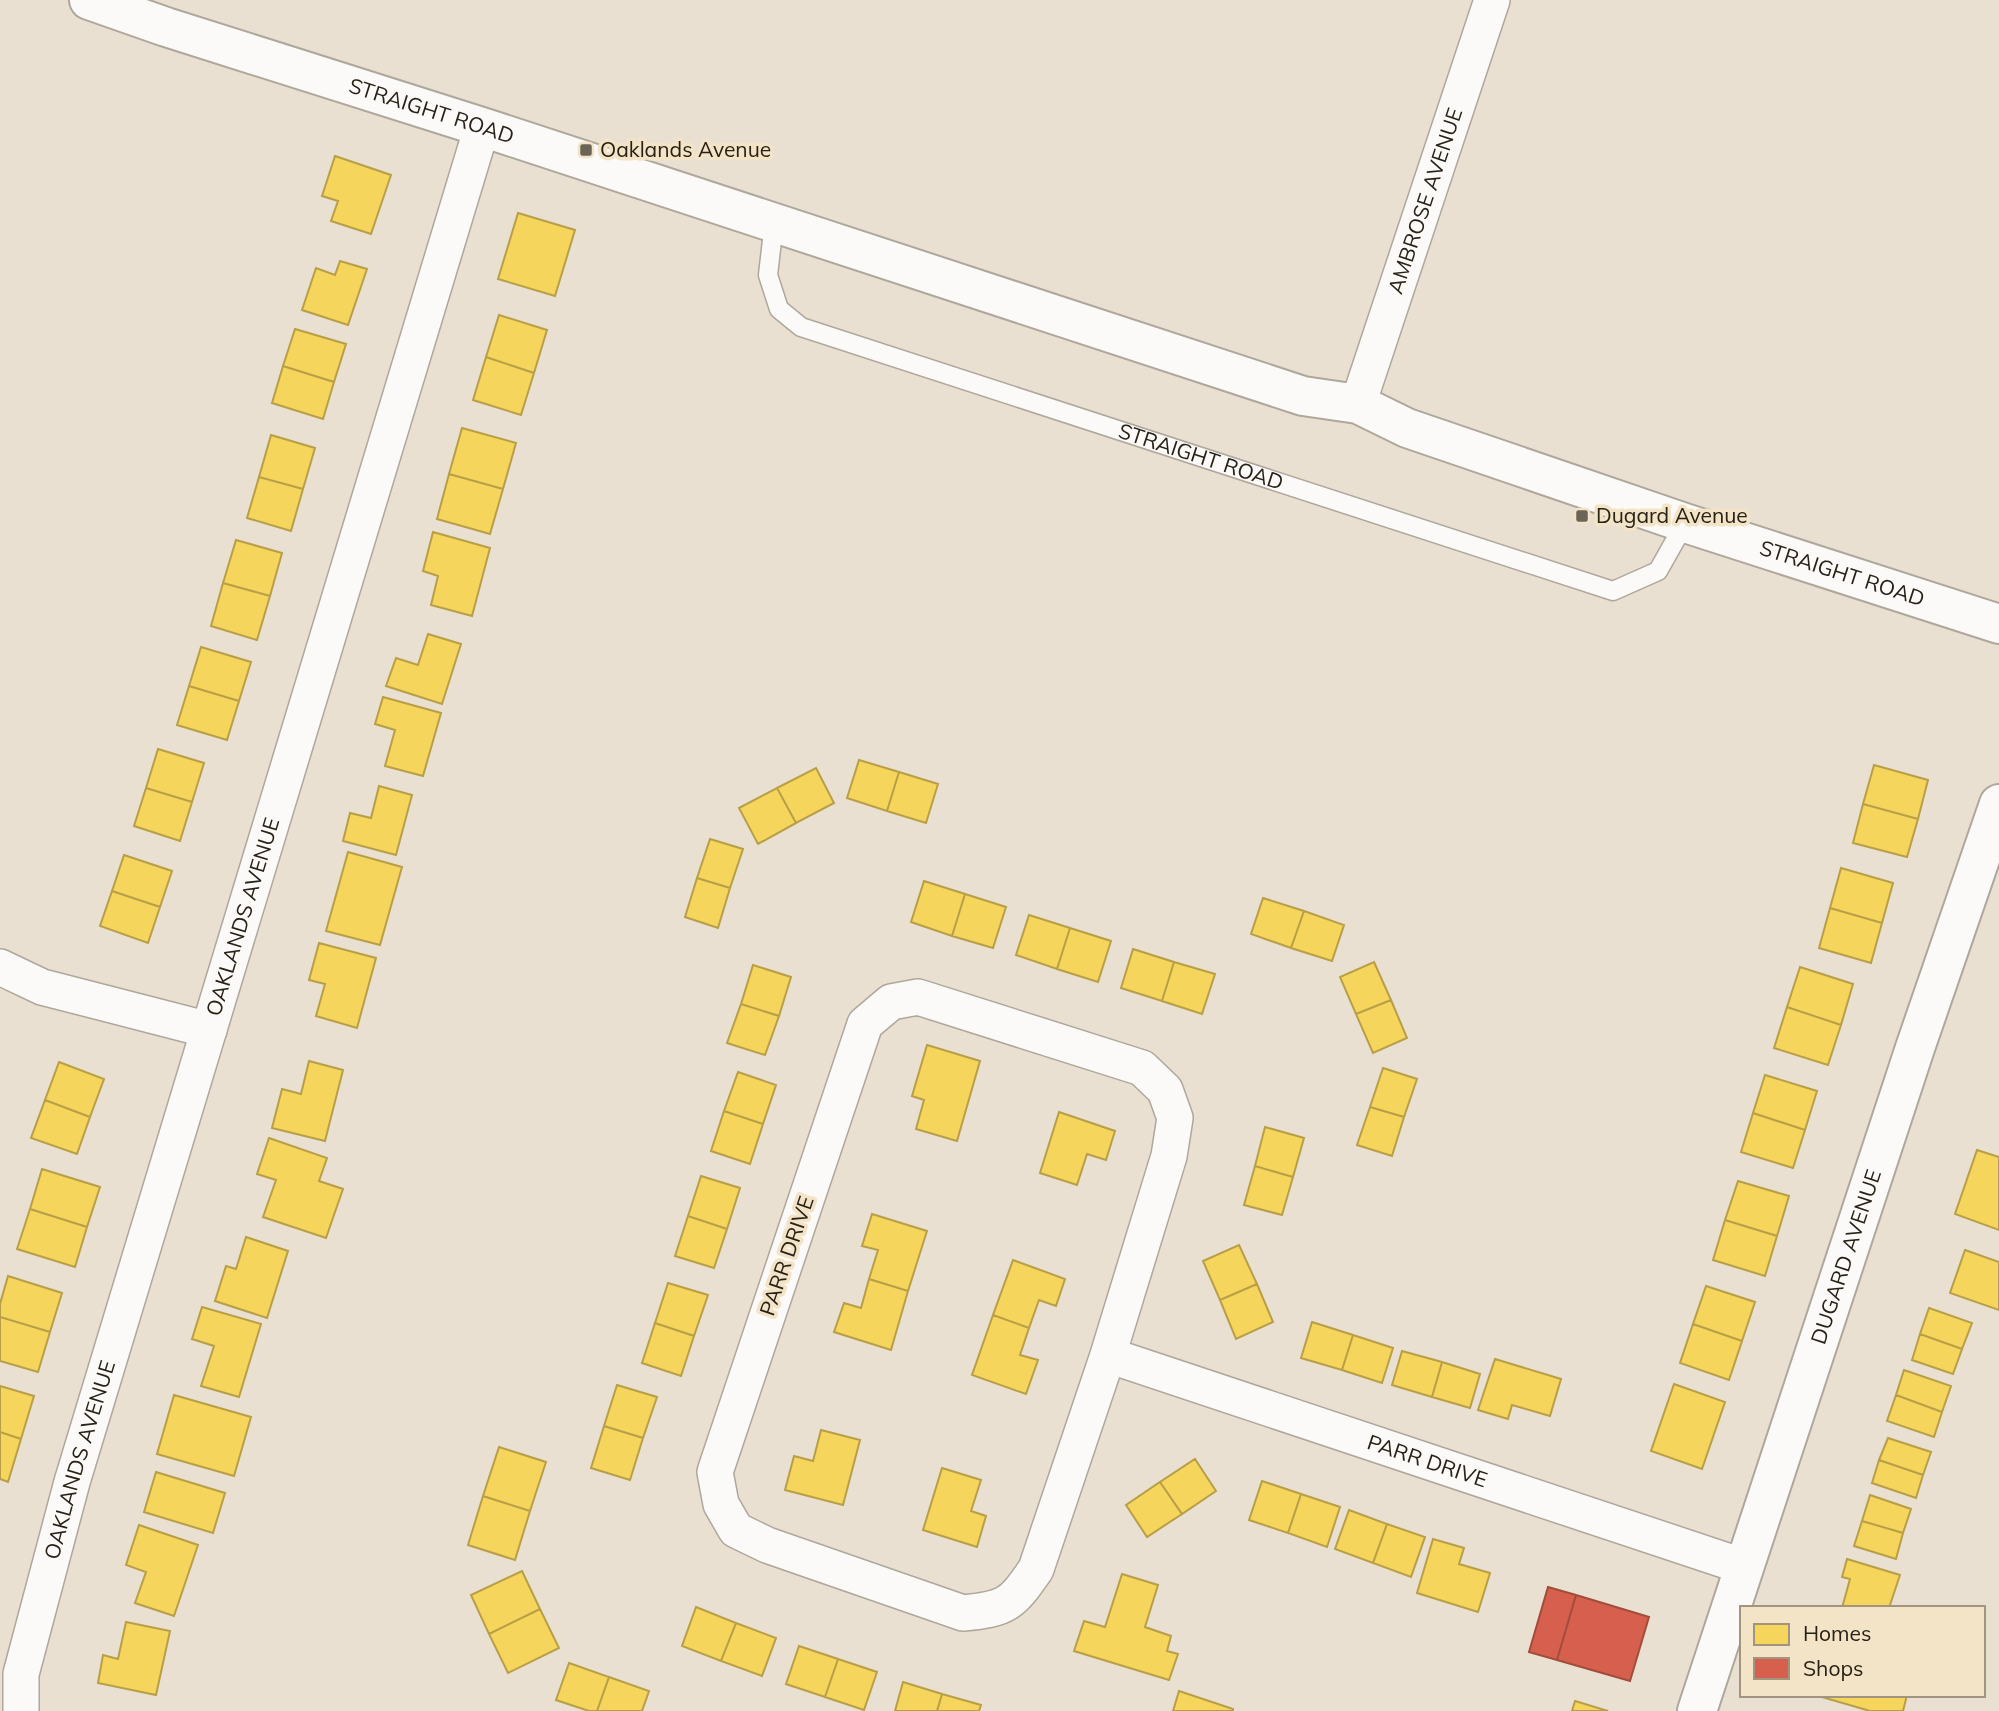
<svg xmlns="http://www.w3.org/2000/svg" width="1999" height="1711" viewBox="0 0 1999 1711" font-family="Mulish,sans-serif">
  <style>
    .homes { fill: #f6d55c; stroke: #b89f47; stroke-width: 2 }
    .shops { fill: #d6604d; stroke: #a24d3c; stroke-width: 2 }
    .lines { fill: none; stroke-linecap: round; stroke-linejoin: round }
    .service-casing { stroke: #aea79b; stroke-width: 21 }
    .minor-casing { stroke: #aea79b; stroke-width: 38 }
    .tertiary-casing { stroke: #aea79b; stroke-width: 42 }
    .service { stroke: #fcfaf8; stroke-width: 18 }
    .minor { stroke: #fcfaf8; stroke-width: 35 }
    .tertiary { stroke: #fcfaf8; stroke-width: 38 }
    .poi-dot { fill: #6b6457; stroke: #f3e3c7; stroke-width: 2.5 }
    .labels { text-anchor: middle; stroke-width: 7; stroke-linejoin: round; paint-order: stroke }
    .street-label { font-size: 21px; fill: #272116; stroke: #f3e3c7 }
    .poi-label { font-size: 21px; fill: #272116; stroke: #f3e3c7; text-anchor: start }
  </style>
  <rect width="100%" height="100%" fill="#e9e0d1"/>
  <path class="homes" d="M335 156 391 175 371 234 331 221 338 201 322 196Z
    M518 213 575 230 555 296 498 279Z
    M340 261 367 269 348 325 302 310 316 268 335 275Z
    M499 315 547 330 534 373 486 357Z
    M295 329 346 344 334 382 283 366Z
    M486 357 534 373 521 415 473 400Z
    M283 366 334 382 323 419 272 403Z
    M462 428 516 443 503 489 449 474Z
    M271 435 315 448 303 489 259 477Z
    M449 474 503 489 490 534 437 519Z
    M259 477 303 489 291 531 247 518Z
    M433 532 490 548 472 616 431 605 438 576 423 571Z
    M236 540 282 553 270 596 223 583Z
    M223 583 270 596 257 640 211 626Z
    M428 634 461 644 442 704 386 686 396 658 418 665Z
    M201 647 251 662 239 701 189 686Z
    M189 686 239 701 227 740 177 725Z
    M383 697 441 713 423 776 385 766 395 730 375 724Z
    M158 749 204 763 192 802 146 788Z
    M859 760 899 772 887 811 847 798Z
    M1874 765 1928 780 1918 819 1863 804Z
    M816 768 834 803 796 823 777 788Z
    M899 772 938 784 926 823 887 811Z
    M379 786 412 795 396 855 343 841 350 813 371 818Z
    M146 788 192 802 180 841 134 826Z
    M777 788 796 823 758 844 739 808Z
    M1863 804 1918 819 1907 857 1853 843Z
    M710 839 743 849 730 888 697 878Z
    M348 852 402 867 380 945 326 931Z
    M124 855 172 871 160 907 112 891Z
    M1841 868 1893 883 1882 923 1830 908Z
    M697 878 730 888 718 928 685 917Z
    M924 881 965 894 952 936 911 922Z
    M112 891 160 907 148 943 100 926Z
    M965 894 1006 907 993 948 952 936Z
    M1263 898 1304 911 1291 948 1251 934Z
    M1830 908 1882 923 1871 963 1819 948Z
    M1304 911 1344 925 1332 961 1291 948Z
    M1029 915 1070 928 1057 969 1016 955Z
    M1070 928 1111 941 1098 982 1057 969Z
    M319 943 376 958 357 1028 316 1016 325 984 309 980Z
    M1133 949 1174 962 1162 1001 1121 988Z
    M1174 962 1215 974 1202 1014 1162 1001Z
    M1374 962 1391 1000 1356 1014 1340 977Z
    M753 965 791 977 779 1016 741 1004Z
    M1800 967 1853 984 1841 1025 1787 1007Z
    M1391 1000 1407 1038 1373 1053 1356 1014Z
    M741 1004 779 1016 765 1055 727 1043Z
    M1787 1007 1841 1025 1828 1065 1774 1048Z
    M927 1045 980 1061 957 1141 916 1129 924 1100 912 1096Z
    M309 1061 343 1070 325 1141 272 1128 282 1089 301 1094Z
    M59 1062 104 1079 90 1117 45 1100Z
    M1383 1068 1417 1079 1404 1117 1370 1107Z
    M738 1072 776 1085 763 1124 724 1111Z
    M1765 1075 1817 1091 1805 1130 1753 1113Z
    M45 1100 90 1117 77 1154 31 1138Z
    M1370 1107 1404 1117 1392 1156 1357 1145Z
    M724 1111 763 1124 750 1164 711 1151Z
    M1059 1112 1115 1131 1106 1160 1087 1154 1077 1185 1040 1173Z
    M1753 1113 1805 1130 1793 1168 1741 1152Z
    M1265 1127 1304 1138 1293 1177 1255 1166Z
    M269 1138 327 1158 319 1181 343 1189 326 1238 263 1217 276 1180 257 1174Z
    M1977 1150 1999 1157V1230L1955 1214Z
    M1255 1166 1293 1177 1282 1215 1244 1205Z
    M42 1169 100 1187 87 1227 30 1209Z
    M701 1176 740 1188 727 1229 688 1216Z
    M1738 1181 1789 1196 1777 1236 1725 1220Z
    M30 1209 87 1227 75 1267 17 1249Z
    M872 1214 927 1231 908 1291 869 1279 878 1250 862 1246Z
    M688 1216 727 1229 714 1268 675 1256Z
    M1725 1220 1777 1236 1765 1276 1713 1260Z
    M246 1237 288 1251 267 1318 215 1301 226 1266 236 1269Z
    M1239 1245 1257 1284 1220 1300 1203 1261Z
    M1965 1250 1999 1262V1310L1950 1293Z
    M1013 1260 1065 1279 1056 1306 1039 1300 1029 1328 993 1315Z
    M8 1276 62 1293 50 1332 0 1317V1304Z
    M869 1279 908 1291 891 1350 834 1332 844 1303 861 1308Z
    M668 1283 708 1295 694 1336 655 1323Z
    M1257 1284 1273 1322 1236 1339 1220 1300Z
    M1706 1286 1755 1302 1742 1341 1693 1324Z
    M202 1307 261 1324 239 1397 201 1386 214 1346 192 1339Z
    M1929 1308 1972 1323 1962 1349 1920 1334Z
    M993 1315 1029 1328 1020 1355 1038 1360 1026 1394 972 1375Z
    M0 1317 50 1332 38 1372 0 1361Z
    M1312 1322 1353 1335 1342 1370 1301 1358Z
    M655 1323 694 1336 681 1376 642 1363Z
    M1693 1324 1742 1341 1729 1380 1680 1363Z
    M1920 1334 1962 1349 1953 1374 1912 1360Z
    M1353 1335 1393 1348 1382 1383 1342 1370Z
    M1402 1351 1442 1362 1432 1397 1392 1385Z
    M1495 1359 1561 1379 1550 1416 1512 1405 1508 1419 1478 1410Z
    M1442 1362 1480 1374 1470 1408 1432 1397Z
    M1904 1370 1951 1386 1942 1412 1896 1395Z
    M1674 1384 1725 1402 1702 1469 1651 1451Z
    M617 1385 657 1397 643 1438 604 1426Z
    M0 1386 34 1396 21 1439 0 1432Z
    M174 1395 251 1417 234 1476 157 1454Z
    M1896 1395 1942 1412 1934 1437 1887 1421Z
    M604 1426 643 1438 630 1480 591 1468Z
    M821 1430 860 1440 843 1505 785 1490 794 1456 813 1461Z
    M0 1432 21 1439 8 1482 0 1479Z
    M1888 1438 1931 1452 1923 1475 1879 1460Z
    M499 1447 546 1462 530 1511 483 1496Z
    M1195 1459 1216 1491 1182 1514 1160 1482Z
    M1879 1460 1923 1475 1916 1498 1872 1483Z
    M942 1468 981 1480 971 1511 986 1516 977 1547 923 1530Z
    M156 1472 225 1493 213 1533 144 1512Z
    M1262 1481 1301 1494 1288 1533 1249 1520Z
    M1160 1482 1182 1514 1147 1537 1126 1505Z
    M1301 1494 1340 1507 1327 1547 1288 1533Z
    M1870 1495 1911 1509 1903 1533 1862 1521Z
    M483 1496 530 1511 515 1560 468 1545Z
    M1349 1510 1387 1524 1373 1563 1335 1549Z
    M1862 1521 1903 1533 1896 1559 1854 1546Z
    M1387 1524 1425 1537 1411 1577 1373 1563Z
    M139 1525 198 1545 174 1616 135 1603 146 1572 126 1565Z
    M1433 1539 1464 1548 1459 1564 1490 1573 1478 1612 1417 1593Z
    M1847 1559 1900 1575 1889 1608H1842L1850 1579 1842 1577Z
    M522 1571 540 1609 489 1634 471 1595Z
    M1122 1574 1158 1585 1145 1627 1171 1636 1167 1651 1178 1654 1169 1680 1074 1651 1084 1621 1105 1627Z
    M696 1607 736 1623 721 1661 682 1646Z
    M540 1609 559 1648 508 1673 489 1634Z
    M126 1622 170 1631 156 1695 98 1683 103 1655 118 1659Z
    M736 1623 776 1638 762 1676 721 1661Z
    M799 1646 838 1659 825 1697 786 1684Z
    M838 1659 877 1672 864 1710 825 1697Z
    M569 1663 609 1677 597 1711H589L556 1700Z
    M609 1677 649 1691 642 1711H597Z
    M903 1682 942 1694 937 1711H895Z
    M1179 1691 1233 1709V1711H1173Z
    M942 1694 981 1705 979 1711H937Z
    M1815 1695H1907L1903 1711H1870Z
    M1575 1701 1608 1711H1572Z"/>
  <path class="shops" d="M1548 1587 1576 1595 1557 1660 1529 1652Z
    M1576 1595 1649 1617 1630 1681 1557 1660Z"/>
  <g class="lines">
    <g class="service-casing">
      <g id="service">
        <path id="s1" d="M774 223 768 275 779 309 801 327 1613 591 1658 571 1685 523"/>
      </g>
    </g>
    <g class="minor-casing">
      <g id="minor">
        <path id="s2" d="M1358 404 1492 0"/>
        <path d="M0 967 42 987 209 1030"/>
        <path id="s3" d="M1108 1355 1169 1156 1175 1118 1165 1090 1142 1068 918 997 891 1002 865 1024 715 1472 721 1504 736 1530 767 1545 963 1613C1007 1609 1012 1604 1036 1569L1108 1355 1745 1567"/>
        <path id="s4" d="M21 1711V1674L72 1482 482 127"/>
      </g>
    </g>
    <g class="tertiary-casing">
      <g id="tertiary">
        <path id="s5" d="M89 0 166 27 482 127 1303 396 1358 404 1407 428 1685 523 1999 624"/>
        <path id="s6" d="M1697 1711 1915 1048 1999 804"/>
      </g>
    </g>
    <use href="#service" class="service"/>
    <use href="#minor" class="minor"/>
    <use href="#tertiary" class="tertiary"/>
  </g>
  <g class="poi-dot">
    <rect x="579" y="143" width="14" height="14" rx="3.5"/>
    <rect x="1575" y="509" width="14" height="14" rx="3.5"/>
  </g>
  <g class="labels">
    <g class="street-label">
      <text dy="7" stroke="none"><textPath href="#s5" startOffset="360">STRAIGHT ROAD</textPath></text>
      <text dy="7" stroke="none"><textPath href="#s2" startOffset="214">AMBROSE AVENUE</textPath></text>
      <text dy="7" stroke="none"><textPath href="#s1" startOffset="537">STRAIGHT ROAD</textPath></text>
      <text dy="7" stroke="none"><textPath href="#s5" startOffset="1846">STRAIGHT ROAD</textPath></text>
      <text dy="7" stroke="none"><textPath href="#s4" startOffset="826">OAKLANDS AVENUE</textPath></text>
      <text transform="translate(787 1256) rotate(-71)" y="7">PARR DRIVE</text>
      <text dy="7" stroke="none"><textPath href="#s6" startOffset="478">DUGARD AVENUE</textPath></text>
      <text dy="7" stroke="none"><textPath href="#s4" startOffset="259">OAKLANDS AVENUE</textPath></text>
      <text dy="7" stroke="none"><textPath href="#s3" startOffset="2034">PARR DRIVE</textPath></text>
    </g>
    <g class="poi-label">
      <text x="600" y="157">Oaklands Avenue</text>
      <text x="1596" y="523">Dugard Avenue</text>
    </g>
  </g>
  <rect x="1740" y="1606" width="245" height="91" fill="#f3e3c7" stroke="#a19580" stroke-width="2"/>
  <rect x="1754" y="1624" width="35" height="21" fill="#f6d55c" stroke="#a19580" stroke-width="2"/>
  <text x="1803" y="1641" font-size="21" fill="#272116">Homes</text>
  <rect x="1754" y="1658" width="35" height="21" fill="#d6604d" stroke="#a19580" stroke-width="2"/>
  <text x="1803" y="1676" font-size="21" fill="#272116">Shops</text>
</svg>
